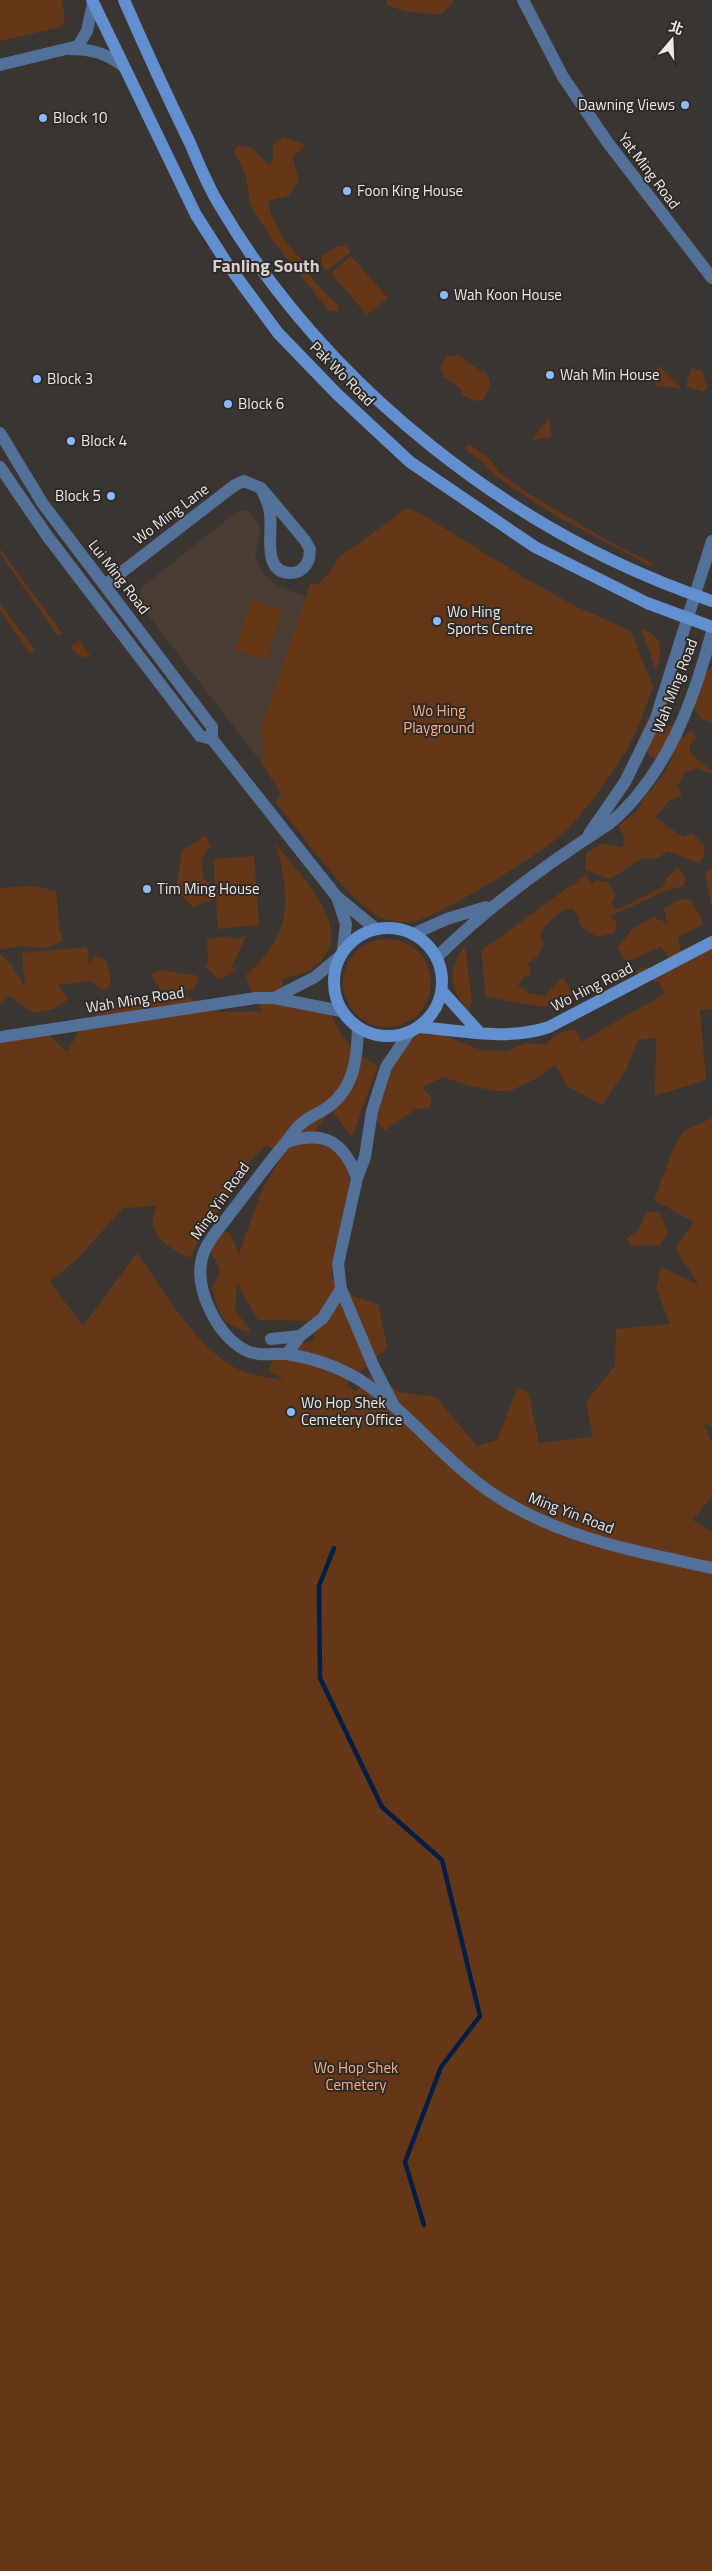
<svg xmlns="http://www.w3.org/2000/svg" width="712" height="2571" viewBox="0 0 712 2571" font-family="'Titillium Web','Noto Sans TC',sans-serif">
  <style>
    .built { fill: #483c34 }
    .green { fill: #643719; fill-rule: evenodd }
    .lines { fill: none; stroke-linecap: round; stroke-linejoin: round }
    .stream { stroke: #021e44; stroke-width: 4.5 }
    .minor { stroke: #537098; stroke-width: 12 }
    .tertiary { stroke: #537098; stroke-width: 12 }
    .secondary { stroke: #618fcf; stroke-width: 12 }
    .poi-dot { fill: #8abafc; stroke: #312b28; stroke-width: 2 }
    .labels { text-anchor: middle; stroke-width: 4; stroke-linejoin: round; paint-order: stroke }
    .poi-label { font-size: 15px; fill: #ece8e5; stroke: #312b28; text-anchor: start }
    .street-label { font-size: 15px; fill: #ece8e5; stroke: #312b28 }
    .park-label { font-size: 15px; fill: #f7ae81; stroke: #312b28 }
    .quarter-label { font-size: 18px; font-weight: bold; fill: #d7cfcb; stroke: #312b28 }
  </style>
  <rect width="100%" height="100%" fill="#3b3532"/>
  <path class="built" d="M238 511H247L259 525 261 530 255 556 264 575 279 587 306 596 263 728 265 756 261 762 138 602 142 587Z"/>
  <path class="green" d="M0 0H61C64 12 69 22 57 28L0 41Z
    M387 0H453V2L440 15 404 11 387 5Z
    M283 137 306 145 293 157 299 182 288 196 268 201 271 214 284 240 302 260 310 276 324 292 339 306 338 312 329 311 273 241 250 205 246 175 234 152 238 145 252 148 269 165 273 160V145Z
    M346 245 351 252 326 271 322 265 321 257 335 247Z
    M351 256 388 298 367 315 331 273Z
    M458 355 482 372 485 371C493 382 490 389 483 400L475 401 461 394 462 390 443 376 440 367 446 357Z
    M659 366 681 388 657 386 651 374Z
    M691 368 702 371 707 388 703 392 686 386Z
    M549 418 551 437 532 440 533 438Z
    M469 444 490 459 499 473 529 494 617 546 653 563 651 566 558 517 495 476 483 462 465 449Z
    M407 508 418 512 528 580 575 606 631 631 653 687C646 704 641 723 632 740 615 770 592 803 568 829 550 849 438 917 413 922 403 923 388 921 379 917 346 898 301 833 275 802L281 794 261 762 264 753 261 727 310 584H319L335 565 337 559Z
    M0 549 62 633 58 636 0 553Z
    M251 599 283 610 267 660 235 650Z
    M0 604 35 650 30 653 0 610Z
    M641 629C666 637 661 651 656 671Z
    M79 640 91 657C82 658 75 654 70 647Z
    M712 666V722L702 719 691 704 701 679Z
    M647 718 665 725 685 727 682 738 691 731 697 737 689 746 691 754 712 771V774L698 768 685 772 678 785 682 796 670 800 655 817 683 837 692 833 705 846 704 856 699 863 667 851C658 860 654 859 643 858 631 864 622 873 609 879L585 870 586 853 601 844 623 847 624 836 618 826 637 811 644 798 662 776 676 752 666 764 650 755 638 740Z
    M206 835 210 847 201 860 204 879 215 888 214 859 254 856 259 925 218 929 216 899 193 907 176 890 182 851Z
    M275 843C296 870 351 923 324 957 319 963 314 969 307 972 298 975 289 977 281 979L287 996 330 1011C340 1039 353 1051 378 1066L352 1137 331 1110 312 1135 342 1151 350 1180 331 1277 356 1297 378 1304 387 1347 346 1385 356 1391 371 1376 399 1392 436 1397 477 1446 497 1440 517 1388 528 1392 539 1443 593 1437 586 1402 615 1366 616 1329 670 1324 656 1288 661 1267 699 1285 680 1256 676 1247 694 1222 654 1200 674 1147 684 1131 712 1118V1427L703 1423 712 1443V1496L693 1520 712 1532V2571H0V1031L44 1030 67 1052 79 1031 104 1006 185 996 221 1012 262 1011 249 988 246 975C292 935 292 898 275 843ZM265 1146 271 1147 280 1159 262 1190 239 1254 230 1233 211 1227 204 1245 215 1259 220 1271 212 1288C220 1318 220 1324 252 1333L235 1310 237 1284 258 1320 317 1321 313 1341 290 1346 274 1353 269 1371 284 1380C266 1377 241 1374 226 1362 190 1337 162 1288 137 1253L83 1326 50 1282 80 1256 123 1208 157 1206C142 1233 169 1248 190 1258L202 1233 237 1186C239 1170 255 1157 265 1146Z
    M678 867 685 878 683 886 665 891 610 916 617 923 614 933 597 937 581 926 577 914 572 909C558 910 547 923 540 934L544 943 537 957 528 963 531 976 524 977 518 985 529 993 544 996 563 977 573 994 544 1007 486 997 481 951 567 888C574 886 579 879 586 875L592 884 596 880 607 882 616 895 611 903 617 910 664 886 666 879Z
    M712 869V908L705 872Z
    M34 886 56 891 59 927 63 941 46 948 19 946 0 950V888Z
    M680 899 691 900 704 924 678 937 681 953 712 942V1009L700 1010 706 1080 655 1096 656 1038 638 1040 626 1070 602 1105 567 1086 555 1065 537 1078 510 1091H495L467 1085 443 1077 422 1087 432 1098 429 1108 416 1109 384 1131 377 1120 366 1114 414 1030 429 1021 438 1025 450 1038 481 1050 507 1051 526 1043 546 1045C553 1035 563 1029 576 1030L581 1042 664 994 660 983 635 973 640 968H652L669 958 661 947 626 962 618 948 631 930 653 917 667 923 664 909Z
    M229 936 234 939 246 936 231 968 238 967 228 976 218 979 205 966 208 963 207 939Z
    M343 983a44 44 0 1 1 88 0a44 44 0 1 1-88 0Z
    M465 945 472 1002 469 1012C449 988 447 972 465 945Z
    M87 947 89 966 94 956 105 959 111 978 110 986 103 990 90 981 57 985 69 999 53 1009 34 1013 9 996 0 1005V954L12 965 25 987 22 953Z
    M165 970 182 974 196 975 199 981 193 989 174 993 160 989 151 974Z
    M646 1212H660L668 1233 660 1245 632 1246 626 1239 639 1229Z"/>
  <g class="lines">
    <path class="stream" d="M334 1548 319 1586 320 1678 382 1807 442 1860 480 2016 441 2067 405 2162 424 2225"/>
    <path class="minor" d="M70 49C91 49 106 53 123 66
      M0 65 78 46 87 31 93 3
      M0 433 43 504 212 727V739L337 897 376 929
      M0 467 48 537 200 736 212 739
      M105 585 235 485 244 481 261 488 304 539 310 549 309 559C306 567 300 573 291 573 261 573 273 532 270 514 269 505 265 496 261 488
      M337 897 346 924 343 950
      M358 1028C357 1058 355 1087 328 1107 320 1113 308 1117 301 1124 295 1129 291 1136 286 1142 266 1166 248 1191 229 1215 220 1228 206 1242 202 1258 194 1289 217 1335 245 1350 258 1357 272 1353 286 1354 313 1358 337 1366 360 1380 400 1406 431 1444 468 1475 537 1534 626 1549 712 1568
      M287 1142C325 1130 344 1142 357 1178
      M341 1289 373 1365 393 1404
      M271 1339 300 1336
      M287 1354 300 1336 323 1318 341 1289 338 1264 357 1178 365 1157 372 1111 386 1067 409 1033"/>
    <path class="tertiary" d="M523 0 563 77 608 143 712 278
      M589 834 625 782 655 721 712 541
      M413 934 447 919 486 907
      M437 957C488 906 548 863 609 824 666 776 694 701 712 631
      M274 998 315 977 339 957
      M0 1037 256 998H274L341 1011"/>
    <path class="secondary" d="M92 0 196 215 228 265 278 333 337 394 410 462 535 547 647 603 712 627
      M124 0C145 48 167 96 190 143 199 164 208 187 220 206 327 387 513 534 712 601
      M334 982a54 54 0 1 1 108 0a54 54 0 1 1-108 0Z
      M442 991 479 1032
      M420 1027C463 1031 508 1041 549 1027L712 942"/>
  </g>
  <g class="poi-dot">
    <circle cx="685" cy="105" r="5"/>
    <circle cx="43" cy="118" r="5"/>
    <circle cx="347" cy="191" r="5"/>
    <circle cx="444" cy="295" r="5"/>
    <circle cx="550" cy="375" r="5"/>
    <circle cx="37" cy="379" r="5"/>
    <circle cx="228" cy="404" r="5"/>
    <circle cx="71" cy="441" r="5"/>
    <circle cx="111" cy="496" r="5"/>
    <circle cx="437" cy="621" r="5"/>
    <circle cx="147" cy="889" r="5"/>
    <circle cx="291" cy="1412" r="5"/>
  </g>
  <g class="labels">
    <g class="poi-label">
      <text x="675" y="110" text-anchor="end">Dawning Views</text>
      <text x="53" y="123">Block 10</text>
      <text x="357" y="196">Foon King House</text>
      <text x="454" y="300">Wah Koon House</text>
      <text x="560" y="380">Wah Min House</text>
      <text x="47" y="384">Block 3</text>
      <text x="238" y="409">Block 6</text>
      <text x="81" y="446">Block 4</text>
      <text x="101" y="501" text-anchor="end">Block 5</text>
      <text x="447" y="617">Wo Hing<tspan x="447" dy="17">Sports Centre</tspan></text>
      <text x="157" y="894">Tim Ming House</text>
      <text x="301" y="1408">Wo Hop Shek<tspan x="301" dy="17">Cemetery Office</tspan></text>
    </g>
    <g class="street-label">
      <text transform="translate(649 171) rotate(53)" y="5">Yat Ming Road</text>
      <text transform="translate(342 374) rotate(45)" y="5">Pak Wo Road</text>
      <text transform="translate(171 514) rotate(-37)" y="5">Wo Ming Lane</text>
      <text transform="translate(119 577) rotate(52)" y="5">Lui Ming Road</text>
      <text transform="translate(675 686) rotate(-69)" y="5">Wah Ming Road</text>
      <text transform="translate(592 987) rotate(-27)" y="5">Wo Hing Road</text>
      <text transform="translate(135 1000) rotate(-9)" y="5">Wah Ming Road</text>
      <text transform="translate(220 1201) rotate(-55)" y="5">Ming Yin Road</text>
      <text transform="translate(571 1513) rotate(21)" y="5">Ming Yin Road</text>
    </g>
    <g class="park-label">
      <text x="439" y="716">Wo Hing<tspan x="439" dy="17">Playground</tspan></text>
      <text x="356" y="2073">Wo Hop Shek<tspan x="356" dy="17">Cemetery</tspan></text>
    </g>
    <g class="quarter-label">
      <text x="266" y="272">Fanling South</text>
    </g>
  </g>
  <g transform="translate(672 40) rotate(19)" stroke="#312b28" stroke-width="4" paint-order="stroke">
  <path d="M0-4L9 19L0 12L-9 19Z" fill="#ece8e5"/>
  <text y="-8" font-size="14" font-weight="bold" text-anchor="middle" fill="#ece8e5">北</text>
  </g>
</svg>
